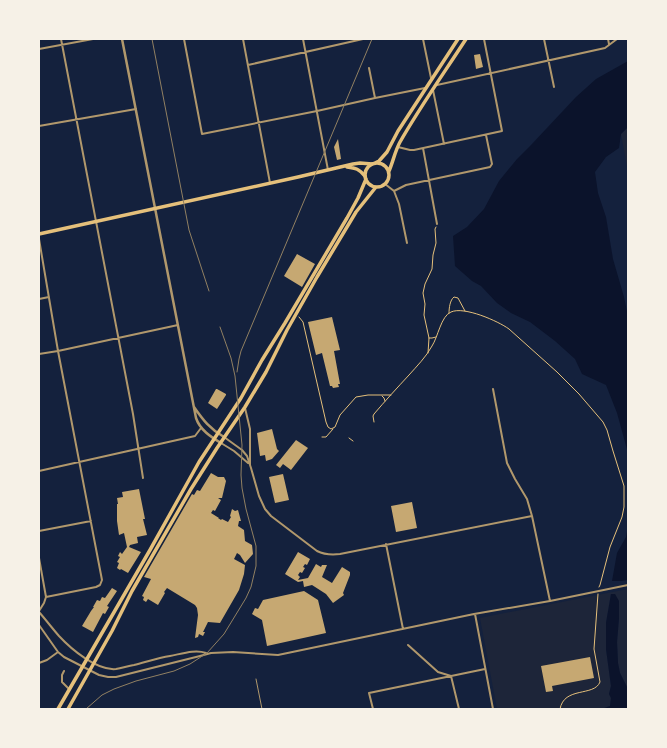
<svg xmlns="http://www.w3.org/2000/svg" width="667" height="748" viewBox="0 0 667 748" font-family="'Varela Round',sans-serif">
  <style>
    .green { fill: #1d2539 }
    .water { fill: #0b132b }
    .building { fill: #c6a872 }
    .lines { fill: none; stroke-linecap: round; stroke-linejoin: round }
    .path { stroke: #e5c07b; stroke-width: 1 }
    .service { stroke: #b1986c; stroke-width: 1 }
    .minor { stroke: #b1986c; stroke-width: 2 }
    .tertiary { stroke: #b1986c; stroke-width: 2.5 }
    .primary { stroke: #e5c07b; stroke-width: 3.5 }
    .trunk { stroke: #e5c07b; stroke-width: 3.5 }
    .rail { stroke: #918062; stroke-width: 1 }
  </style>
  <rect width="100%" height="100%" fill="#14213d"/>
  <path class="green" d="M628 127V172L621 134Z
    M628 589V689L620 673 618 663 617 642 619 618 615 594H611L606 623V649L611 686 609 694 611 698 610 706 602 709H497L480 618Z"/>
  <path class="water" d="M628 61V127L621 134 619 148 606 157 595 172 598 193 606 217 613 259 624 297 628 316V453L617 413 606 385 582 374 575 359 555 341 530 322 511 313 497 303 481 286 472 281 455 266 453 236 467 227 484 209 499 181 517 159 531 145 576 97 596 79Z
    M628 526V580L621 581H612L617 553 626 537Z
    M611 594H615L619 601V618L617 642 618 663 620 673 628 689V709H602L610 706 611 698 609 694 611 686 606 649V623Z"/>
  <path class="building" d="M480 54 483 67 476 69 474 55Z
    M338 139 341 159 337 160 334 147Z
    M297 254 315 264 302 287 284 276Z
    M332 317 340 350 334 351 340 384H338L339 387 333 388 332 386H330L322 353 316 355 308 322Z
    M216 389H217L226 394V395L217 409 208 403Z
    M272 429 277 449 279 451 272 459 266 461 265 455 260 456 257 433Z
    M296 440 308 448 291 470 283 464 280 468 276 465Z
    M211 473 218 477H224L226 481 222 498H218L221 500 215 511 213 510 211 513 219 518H218L221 520 222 519 228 522 231 517 230 516 232 509 235 511 238 510 241 521H239L238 526 244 530 245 541 252 545 253 554 245 563 240 555 237 553 234 559 245 565 244 574 239 590 220 623 208 622 203 632H205L203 636 199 634 198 637 195 638 198 615 197 608 195 605 167 588 164 592 165 593 158 605 148 599 146 602 143 600 144 597 142 596 151 579 144 577 192 494 194 495 197 490 200 491Z
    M283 474 289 500 275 503 269 477Z
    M139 489 145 519H143L147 535 137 537 138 543 130 545 129 547 141 552 128 573 121 569 120 570 117 568 119 563 117 562 120 557 118 556 120 552 122 554 127 547 124 533 119 535 117 521V504H118L117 498 123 497 122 492Z
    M412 502 417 528 396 532 391 506Z
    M298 552 310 559 307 565 305 564 303 567 305 568 302 573 300 572 298 575 300 577 298 580 308 578 316 564 321 567 322 565H327L322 577 332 583 342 567 350 572V575L343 593 344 595 333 603 326 594 312 585 304 587 303 581 298 582 285 574Z
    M112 588 117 591 107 606 109 607 105 614 103 613 93 632 82 626 91 611 94 607H93L97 600 100 601 102 597 105 598Z
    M304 591 318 600 326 633 267 646 262 620 252 614 255 608 258 609 263 600Z
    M590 657 594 678 552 686 553 691 546 692 541 666Z"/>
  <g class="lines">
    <path class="path" d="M449 313C449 308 450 300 454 297L458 298 465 311
      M299 317 303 322 326 422 328 427 331 429 335 427 340 415 356 397 368 395H391
      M429 338H432L436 337
      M428 353 429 338 424 315 425 304 423 293 425 284 432 269 433 255 436 243 435 229 436 227
      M382 396 384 398 385 401
      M374 422 373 416 374 414C385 401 397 388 409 375 417 366 426 357 432 346 438 337 441 316 451 312 464 306 498 321 509 329L557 372 579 394 603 422 607 430 613 451 624 486V507L622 517 610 547 600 585 599 587
      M322 437H326L333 429
      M349 438 353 441
      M560 709C564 686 594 697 600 682L594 649 598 594"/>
    <path class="service" d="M256 679 262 709"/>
    <path class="minor" d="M61 39 133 414 143 478
      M184 39 202 134 317 111 375 98 425 88
      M243 39 270 183
      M303 39 328 170
      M423 39 431 78
      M544 39 554 87
      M608 39 609 44
      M39 49 93 39
      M248 65 363 39
      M369 68 375 98
      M437 85 605 48 617 39
      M433 90 444 144
      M39 126 136 109
      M398 147 410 150H414L502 131 484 39
      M423 148 437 224
      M385 184 394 191 399 204 407 243
      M394 191 406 185 490 167 492 164 486 135
      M39 239 58 351 102 580 100 585 96 587 46 597
      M39 299 49 297
      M39 354 58 351 178 325
      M493 389 507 463 515 479 527 499 532 516 550 601
      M245 408 250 429V465
      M224 437 242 450 247 456 251 468 259 496 265 509 271 516 317 551C325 555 332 555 340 554L532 516
      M221 443 234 451 248 463
      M39 471 195 436 201 428
      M39 531 91 521
      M386 544 403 629
      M39 558 46 597 44 603 39 611
      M39 612C46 620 52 628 59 636 71 649 97 671 116 669 122 668 128 666 134 665 146 662 158 658 170 656 181 654 195 649 206 653
      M475 614 493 709
      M39 625 58 652 64 657 99 675 108 677H116L200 656 211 653 233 652 278 655 474 614 550 601 628 585
      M408 645 438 672 451 676 459 709
      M39 663 47 660 58 652
      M64 671 62 675V682L69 689
      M373 709 369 693 485 669"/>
    <path class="tertiary" d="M122 39 196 418C200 430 211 437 221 443
      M194 407C203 420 210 429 224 437"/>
    <path class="primary" d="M347 167C356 168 359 169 365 176
      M39 234 298 177 353 164 360 163 372 164"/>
    <path class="trunk" d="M375 163 379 161 387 152 398 131 458 39
      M365 175a12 12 0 1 1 24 0a12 12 0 1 1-24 0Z
      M389 171C393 162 395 151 400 142 420 107 444 73 466 39
      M58 709 150 550 199 462 241 398 262 360 285 323 347 218 358 198 366 179
      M68 709 112 631 132 591 191 489 217 448 245 407 266 372 287 330 317 277 356 212 376 187"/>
    <path class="rail" d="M152 39 189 230 209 291
      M237 372 239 359 241 351 372 39
      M86 709 102 695 114 689 136 681 174 671 190 664 207 653 224 634 246 598 251 587 256 566V546L246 509 242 488 241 475 242 445 235 376 231 358 220 327"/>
  </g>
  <rect width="667" height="748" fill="none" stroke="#f6f1e7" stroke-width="80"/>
</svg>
